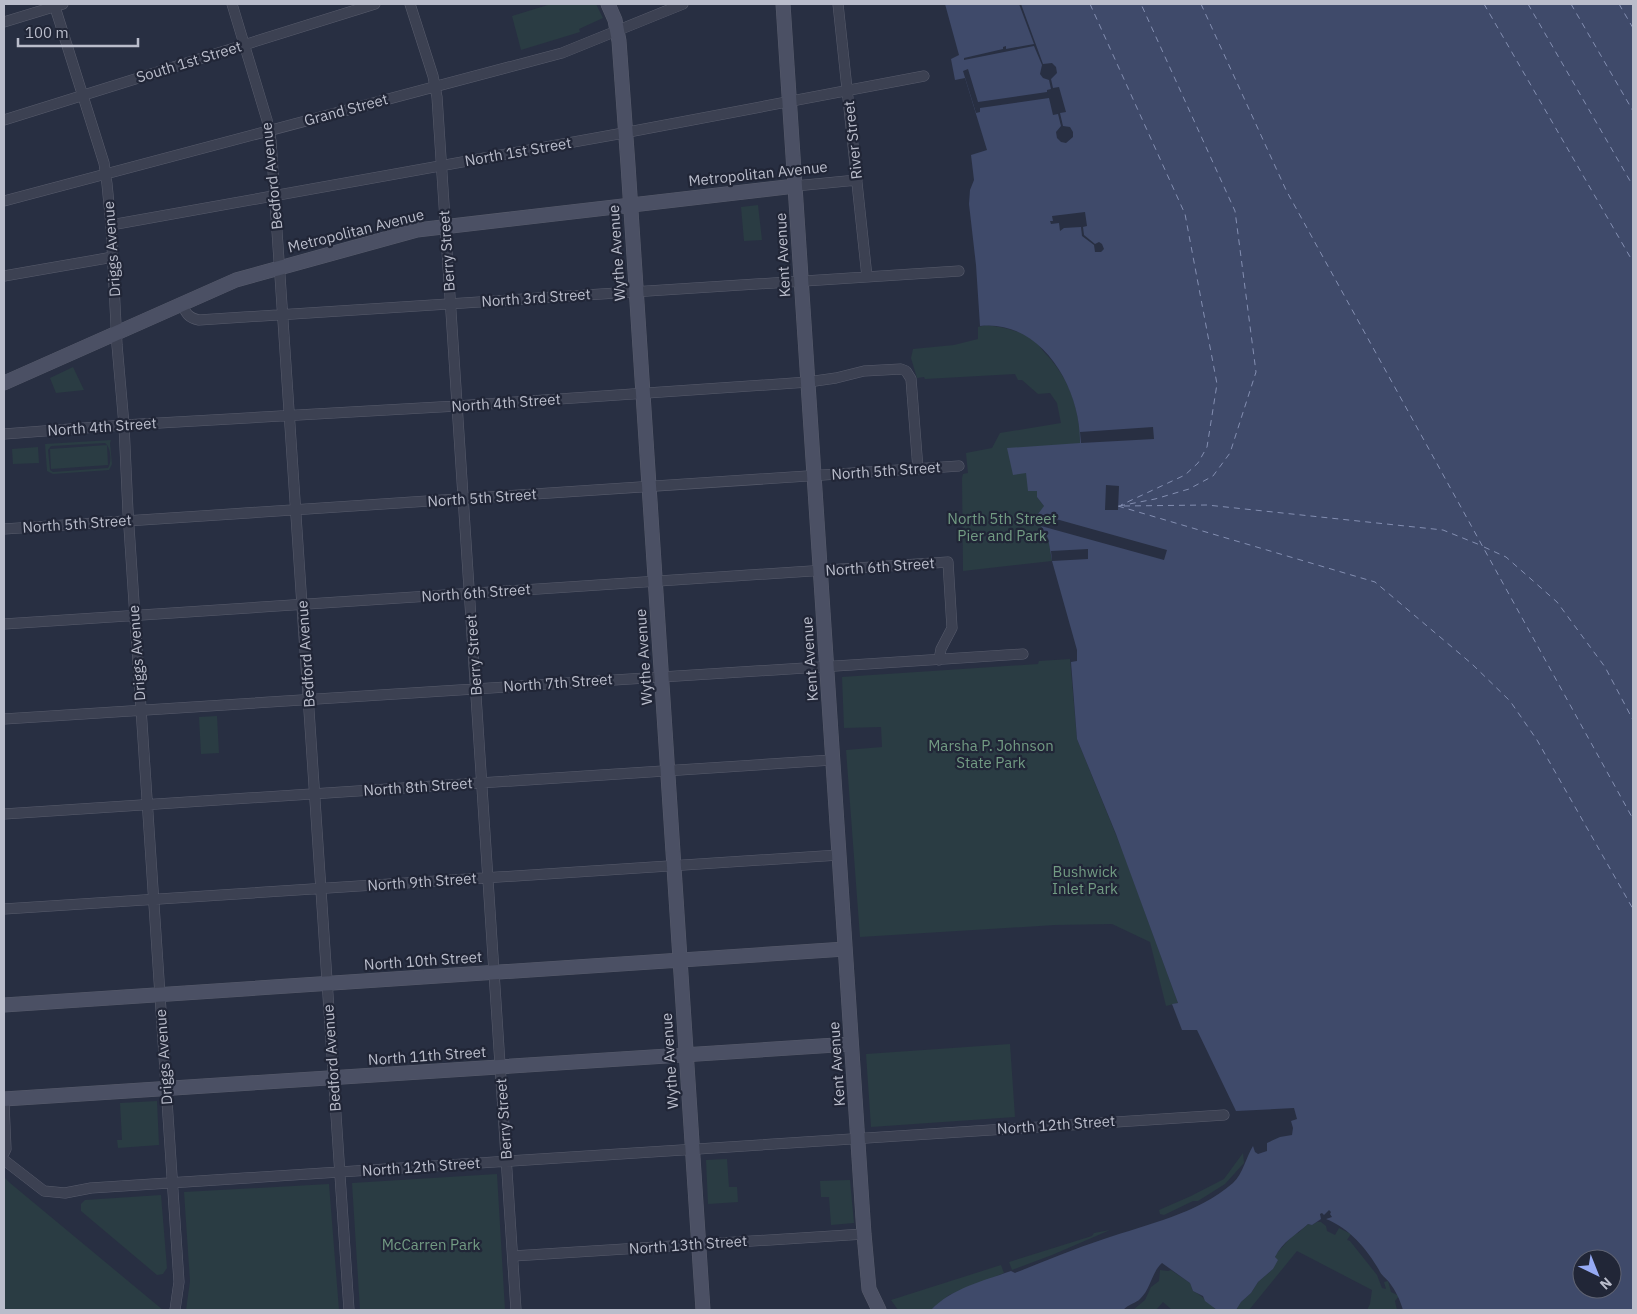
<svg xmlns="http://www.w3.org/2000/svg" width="1637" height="1314" viewBox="0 0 1637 1314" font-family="'IBM Plex Sans',sans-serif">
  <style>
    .green { fill: #2a3c43; fill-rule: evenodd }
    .water { fill: #3f4a6a; fill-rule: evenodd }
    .pier { fill: #282f42 }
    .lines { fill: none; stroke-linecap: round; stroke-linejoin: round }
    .ferry { stroke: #838eb1; stroke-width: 1; stroke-dasharray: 6 5; stroke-linecap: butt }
    .street-casing { stroke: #585c6c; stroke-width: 11 }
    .secondary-casing { stroke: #585c6c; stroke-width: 15 }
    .street { stroke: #3c4152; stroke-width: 10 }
    .secondary { stroke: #4b5064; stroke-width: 14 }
    .labels { text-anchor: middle; stroke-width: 4.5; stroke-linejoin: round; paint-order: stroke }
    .street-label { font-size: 15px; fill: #babdcb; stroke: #212637 }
    .park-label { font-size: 15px; fill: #729b83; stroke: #212637 }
  </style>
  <rect width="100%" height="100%" fill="#282f42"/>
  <path class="green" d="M551 4H596L603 18 579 29 580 32 521 50 512 16Z
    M758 205 762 240 744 241 741 207Z
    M986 325C1002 327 1017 330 1031 338 1036 341 1040 347 1044 352 1066 374 1077 401 1080 432L1153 427 1026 473 1037 491V497L1044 506 1041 526 1048 537 1052 561 963 571 962 478 963 474 968 473 966 453 992 448 1000 433 1061 423 1057 403 1050 393 1038 394 1022 380H1018L1015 374 925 379 924 377 917 378 911 358 913 349 954 345 978 339V327Z
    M73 367 84 390 56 393 50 378Z
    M111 440 110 443 112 464 109 470 53 474 47 471 45 444ZM105 443C111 447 112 462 108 468L53 472 50 470 48 450 51 446Z
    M107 445 108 465 51 469 50 449Z
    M38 447 39 463 13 464 12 449Z
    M1070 659 1077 739 1123 852 1178 1003 1166 1006 1150 942 1112 924 1055 925 860 937 846 750 882 747 881 727 844 728 842 677 1038 664 1039 661Z
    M217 716 219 753 201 754 199 717Z
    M1010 1044 1015 1117 871 1127 866 1054Z
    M157 1101 159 1145 118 1148 117 1140H122L120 1103Z
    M1243 1153 1244 1163 1225 1184 1198 1201H1193L1164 1215 1160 1214 1159 1210 1191 1196 1224 1179Z
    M727 1159 729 1187H737L738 1202 708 1204 706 1160Z
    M497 1174 505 1310H360L352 1183Z
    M4 1177 10 1183 163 1310H4Z
    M850 1180 854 1223 831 1225 829 1197H821L820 1181Z
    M329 1184 339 1310H186L190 1281 184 1192Z
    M161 1195 167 1268 163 1274 157 1275 81 1211V1204L85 1200Z
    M1317 1222H1321L1326 1226 1327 1231 1335 1235 1339 1228 1351 1234 1347 1240 1350 1241 1377 1275 1382 1288 1386 1289 1384 1282 1388 1281 1391 1292 1399 1296 1395 1301 1397 1310H1367L1370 1304 1372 1290 1297 1251 1249 1310H1236L1241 1302 1251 1293 1258 1282 1273 1269 1276 1254 1293 1235 1298 1233 1308 1224 1312 1225Z
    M1110 1230 1052 1255 1012 1270 1009 1262 1092 1236 1094 1233Z
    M1001 1265 1004 1273 949 1295 931 1310H898L891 1300Z
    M1160 1270 1168 1271 1171 1270 1190 1283 1193 1291C1203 1296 1208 1303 1217 1310H1172L1163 1302 1156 1310H1133L1145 1300 1151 1287 1159 1281Z"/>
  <path class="water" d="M945 4H1633V1310H1403C1400 1300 1396 1291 1389 1282 1386 1278 1381 1275 1379 1270 1367 1249 1349 1228 1326 1219L1332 1217 1330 1214 1331 1212 1329 1210 1324 1215 1322 1213 1320 1214 1321 1219 1312 1225 1308 1224C1297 1234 1282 1242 1275 1257L1278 1260 1273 1269 1258 1282 1251 1293 1241 1302 1236 1310H1217L1205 1301 1203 1296 1193 1291 1190 1283 1162 1263C1151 1273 1151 1289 1140 1299 1136 1303 1129 1304 1123 1310H931C952 1288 983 1281 1011 1271L1015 1273C1045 1261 1074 1249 1104 1239 1148 1224 1197 1214 1233 1183 1243 1174 1246 1157 1253 1146L1255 1152 1258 1154 1267 1151V1143L1280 1137 1292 1135 1293 1128 1291 1121 1297 1119 1294 1108 1236 1111 1197 1030H1182L1172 1004 1178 1003 1116 834 1077 739 1071 662 1077 661V650L1052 561 1048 538 1041 526 1038 514 1044 506 1037 497V491H1028L1026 473 1013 475 1007 448 1080 443C1081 389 1042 319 980 326L976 265 969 204 970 190 974 180 971 155 987 150 965 78 955 80 951 59 959 55ZM1582 1259H1612V1289H1582Z"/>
  <path class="pier" d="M1019 4H1021L1043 64 1052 63 1056 67 1057 73 1051 79 1053 88 1059 87 1066 112 1060 113 1063 126 1070 127 1073 132V137L1066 143 1061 142 1057 138 1056 132 1061 126 1058 114 1053 115 1049 98 980 108V112L976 113 963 71 968 69 978 102 1047 92V90L1051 89 1049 80 1043 78 1040 74 1042 65 1034 46 964 60V58L1003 49V47L1006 46V49L1034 44Z
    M1085 212 1087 226 1083 227 1084 235 1095 244 1099 242 1102 244 1104 249 1101 252H1095L1094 245 1082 236 1081 227 1064 228 1060 231 1059 223 1051 224 1050 221H1053L1052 216Z
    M1153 427 1154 439 1081 443 1080 432Z
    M1106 485 1119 486 1118 510H1105Z
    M1038 514 1167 550 1164 560 1041 526Z
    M1088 549V559L1052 561 1051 551Z"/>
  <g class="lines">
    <path class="ferry" d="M1090 4 1185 214 1217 384 1207 447 1198 463 1185 475 1121 505
      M1201 4 1286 190 1633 819
      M1484 4 1633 262
      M1528 4 1633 186
      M1571 4 1633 111
      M1619 4 1633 28
      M1118 506 1375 582 1472 664 1510 701 1537 740 1633 909
      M1119 506 1155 499 1189 489 1213 476 1230 453 1256 372 1235 211 1141 4
      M1124 506 1207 505 1443 530 1480 545
      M1484 547 1506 557 1557 602 1605 667 1633 720"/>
    <g class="street-casing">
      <path id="street" d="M54 4 104 163 107 184 111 225 117 345 124 425 128 512 179 1282 175 1310
        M232 4 267 120 271 141 349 1310
        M410 4 433 76 437 97 516 1310
        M838 4 867 277
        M4 22 63 4
        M4 120 375 4
        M795 186 857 180
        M4 201 562 53 683 4
        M111 225 618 134 924 76
        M4 276 113 257
        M182 304C186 314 189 318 199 320L959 271
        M4 434 124 425 457 406 808 382 836 378 864 371 901 369 906 371 911 379 918 469
        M4 529 959 466
        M4 624 948 562 952 628 941 649 939 660
        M4 719 1023 654
        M4 814 832 760
        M4 909 839 855
        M4 1104 6 1149 4 1153
        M4 1160 44 1191 65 1193 91 1188 1224 1115
        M513 1256 864 1234"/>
    </g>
    <g class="secondary-casing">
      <path id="secondary" d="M608 4 615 20 619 41 628 165 703 1310
        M783 4 864 1234 869 1289 879 1310
        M4 383 236 280 417 230 795 186
        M4 1005 845 949
        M4 1099 851 1044"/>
    </g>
    <use href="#street" class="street"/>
    <use href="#secondary" class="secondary"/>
  </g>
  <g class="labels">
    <g class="street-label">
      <text transform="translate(189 62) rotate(-17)" y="5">South 1st Street</text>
      <text transform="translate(346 110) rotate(-15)" y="5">Grand Street</text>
      <text transform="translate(853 140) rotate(-96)" y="5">River Street</text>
      <text transform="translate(518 152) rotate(-10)" y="5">North 1st Street</text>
      <text transform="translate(758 174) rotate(-6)" y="5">Metropolitan Avenue</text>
      <text transform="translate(272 176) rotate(-96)" y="5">Bedford Avenue</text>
      <text transform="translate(356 231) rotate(-14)" y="5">Metropolitan Avenue</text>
      <text transform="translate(112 249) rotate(-94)" y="5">Driggs Avenue</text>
      <text transform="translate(447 251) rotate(-94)" y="5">Berry Street</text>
      <text transform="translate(617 253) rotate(-94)" y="5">Wythe Avenue</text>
      <text transform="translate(783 255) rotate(-93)" y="5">Kent Avenue</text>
      <text transform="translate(536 298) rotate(-4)" y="5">North 3rd Street</text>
      <text transform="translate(506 403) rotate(-4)" y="5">North 4th Street</text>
      <text transform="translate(102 427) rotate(-4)" y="5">North 4th Street</text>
      <text transform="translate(886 471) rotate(-4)" y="5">North 5th Street</text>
      <text transform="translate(482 498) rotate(-4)" y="5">North 5th Street</text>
      <text transform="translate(77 524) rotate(-4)" y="5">North 5th Street</text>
      <text transform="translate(880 567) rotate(-4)" y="5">North 6th Street</text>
      <text transform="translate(476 593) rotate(-4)" y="5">North 6th Street</text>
      <text transform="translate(137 653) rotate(-94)" y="5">Driggs Avenue</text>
      <text transform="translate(306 654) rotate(-94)" y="5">Bedford Avenue</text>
      <text transform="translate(474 655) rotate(-94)" y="5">Berry Street</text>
      <text transform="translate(644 657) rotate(-94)" y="5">Wythe Avenue</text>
      <text transform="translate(810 659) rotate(-94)" y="5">Kent Avenue</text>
      <text transform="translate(558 683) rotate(-4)" y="5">North 7th Street</text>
      <text transform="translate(418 787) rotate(-4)" y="5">North 8th Street</text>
      <text transform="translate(422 882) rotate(-4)" y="5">North 9th Street</text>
      <text transform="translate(423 961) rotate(-4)" y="5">North 10th Street</text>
      <text transform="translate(427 1056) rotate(-4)" y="5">North 11th Street</text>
      <text transform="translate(164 1057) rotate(-94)" y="5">Driggs Avenue</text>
      <text transform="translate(332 1058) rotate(-94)" y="5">Bedford Avenue</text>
      <text transform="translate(670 1061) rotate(-94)" y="5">Wythe Avenue</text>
      <text transform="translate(837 1064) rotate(-94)" y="5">Kent Avenue</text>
      <text transform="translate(504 1119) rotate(-94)" y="5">Berry Street</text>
      <text transform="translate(1056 1125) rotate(-4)" y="5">North 12th Street</text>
      <text transform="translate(421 1167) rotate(-4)" y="5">North 12th Street</text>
      <text transform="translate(688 1245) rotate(-4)" y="5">North 13th Street</text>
    </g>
    <g class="park-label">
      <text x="1002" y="524">North 5th Street<tspan x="1002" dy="17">Pier and Park</tspan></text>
      <text x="991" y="751">Marsha P. Johnson<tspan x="991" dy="17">State Park</tspan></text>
      <text x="1085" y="877">Bushwick<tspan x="1085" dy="17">Inlet Park</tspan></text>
      <text x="431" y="1250">McCarren Park</text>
    </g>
  </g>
  <rect width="1637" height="1314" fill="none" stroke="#babdcb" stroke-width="10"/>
  <g transform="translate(1597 1274) rotate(137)"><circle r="24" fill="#212637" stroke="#5e6272"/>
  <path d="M0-4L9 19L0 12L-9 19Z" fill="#96aaf4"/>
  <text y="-8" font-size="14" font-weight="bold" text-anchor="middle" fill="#babdcb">N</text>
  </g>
  <path d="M18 38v8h120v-8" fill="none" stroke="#babdcb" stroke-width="2.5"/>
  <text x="25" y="38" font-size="15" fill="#babdcb" stroke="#212637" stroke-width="4" paint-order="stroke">100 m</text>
</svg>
